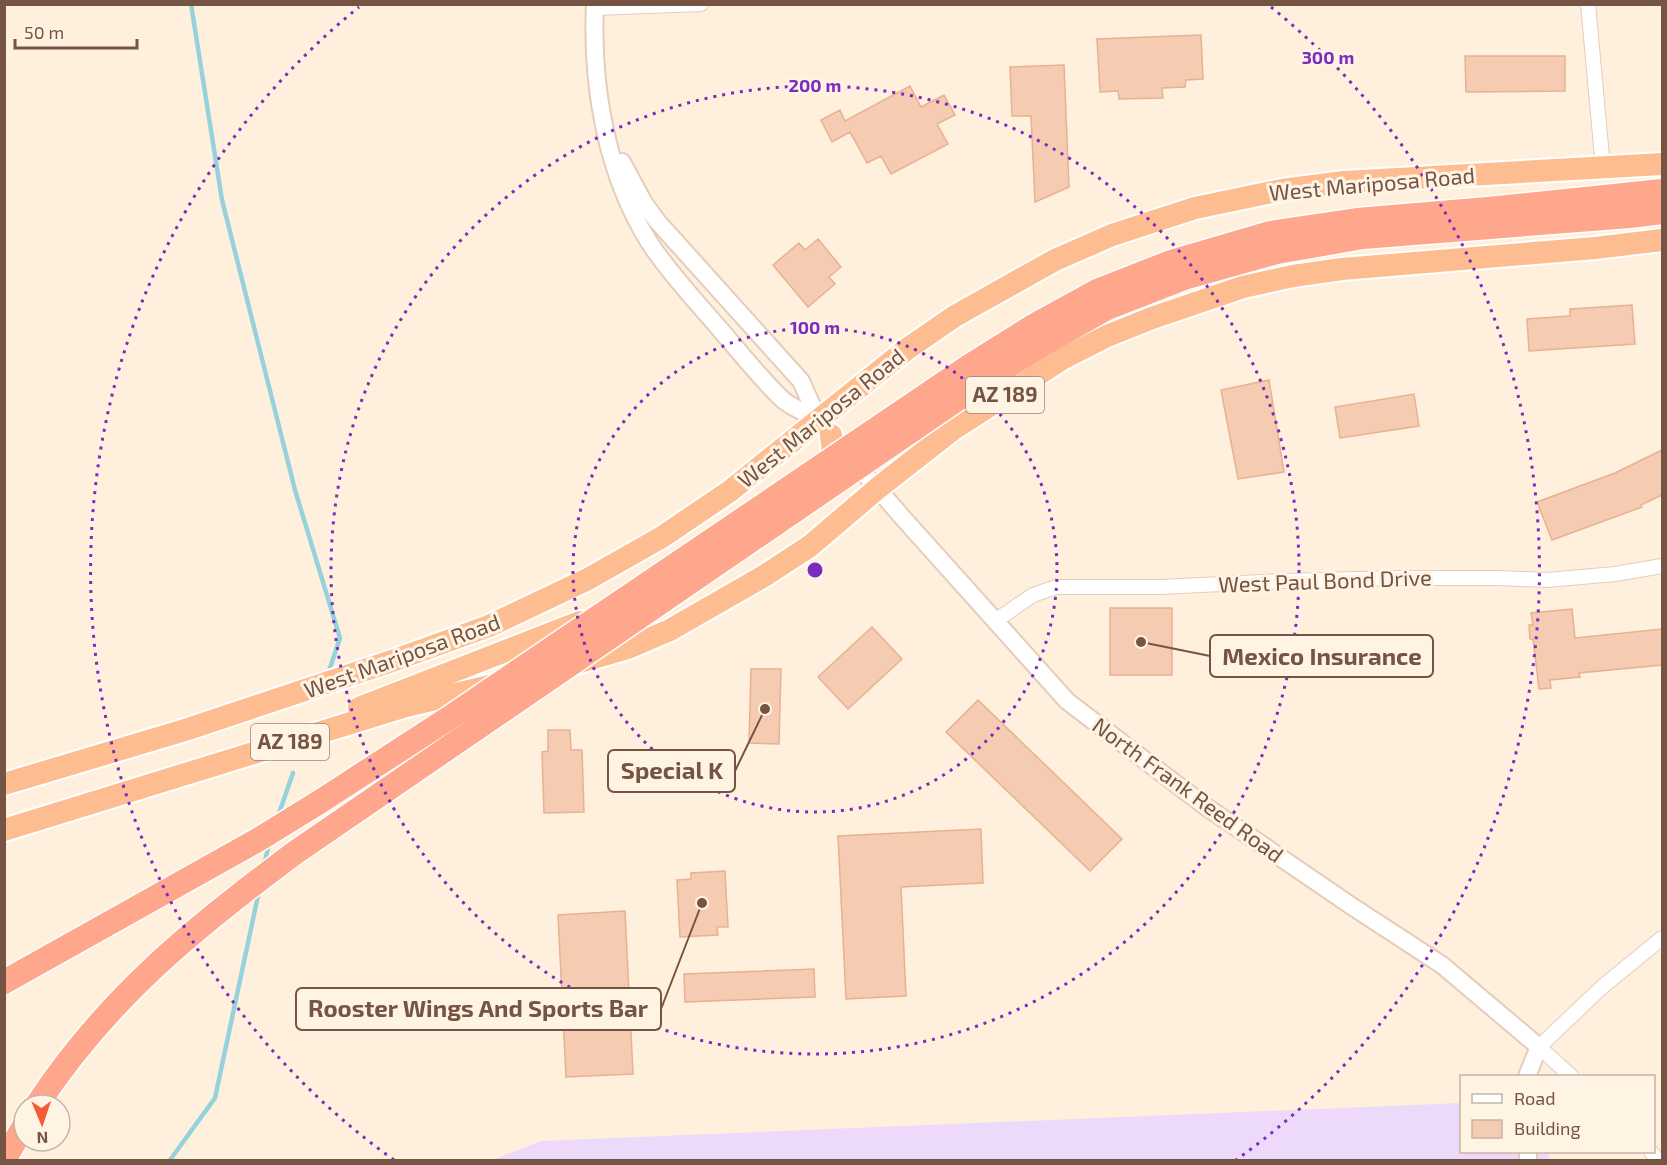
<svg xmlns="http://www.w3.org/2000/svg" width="1667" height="1165" viewBox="0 0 1667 1165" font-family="'Exo 2',sans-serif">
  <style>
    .education { fill: #eddafa }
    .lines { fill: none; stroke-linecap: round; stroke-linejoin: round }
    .stream { stroke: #96d2db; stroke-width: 4.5 }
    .building { fill: #f5cbb2; stroke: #e9b091; stroke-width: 1.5 }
    .minor-casing { stroke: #e4cdbb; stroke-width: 16 }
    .tertiary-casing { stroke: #e4cdbb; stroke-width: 20 }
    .trunk-casing { stroke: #fff; stroke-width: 26 }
    .motorway-casing { stroke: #fff; stroke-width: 27 }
    .minor { stroke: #fff; stroke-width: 14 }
    .tertiary { stroke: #fff; stroke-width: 16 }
    .trunk { stroke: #febd90; stroke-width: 22 }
    .motorway { stroke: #fea78d; stroke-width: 24 }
    .motorway-bridge-casing { stroke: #fff; stroke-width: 27; stroke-linecap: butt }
    .motorway-bridge { stroke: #fea78d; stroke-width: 24 }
    .ring { fill: none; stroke: #7b2cbf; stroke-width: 3; stroke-dasharray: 3 6 }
    .labels { text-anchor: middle; stroke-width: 6; stroke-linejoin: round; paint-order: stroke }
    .shield { fill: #fff4e4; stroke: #9e8474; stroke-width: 1.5 }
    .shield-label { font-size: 21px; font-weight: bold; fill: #755444 }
    .street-label { font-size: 22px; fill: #755444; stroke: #fff4e4 }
    .centre { fill: #7b2cbf; stroke: #fff4e4; stroke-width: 3 }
    .ring-label { font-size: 18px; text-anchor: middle; font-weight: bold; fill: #7b2cbf; stroke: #fff4e4; stroke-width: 6; stroke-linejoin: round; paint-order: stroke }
    .leader { fill: none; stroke: #755444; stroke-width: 2 }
    .callout-dot { fill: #755444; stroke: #fff4e4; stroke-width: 2 }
    .callout { fill: #fff4e4; stroke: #755444; stroke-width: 2 }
    .callout-label { font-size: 24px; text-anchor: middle; font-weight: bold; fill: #755444 }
  </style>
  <rect width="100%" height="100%" fill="#fef0dc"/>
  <path class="education" d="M1461 1103 1462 1152H1549V1160H492L541 1141Z"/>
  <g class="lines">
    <path class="stream" d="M191 4 222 200 295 490 340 638 329 671
      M277 819 293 773
      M264 865 269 844
      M170 1160 215 1098 259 891"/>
  </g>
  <path class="building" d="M1201 35 1203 79 1186 80 1185 87 1162 88 1163 98 1119 99 1118 91 1100 92 1097 39Z
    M1465 56H1565V91L1466 92Z
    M1064 65 1069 187 1035 202 1031 116H1012L1010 67Z
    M910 86 921 107 944 95 955 115 937 124 948 144 891 174 881 156 867 163 850 132 832 142 821 120 840 110 845 121Z
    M818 239 841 267 829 277 835 284 808 307 773 265 799 243 805 250Z
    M1632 305 1635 344 1529 351 1527 319 1570 316V309Z
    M1269 380 1284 472 1238 479 1221 390Z
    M1414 394 1419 426 1340 438 1335 407Z
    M1662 450V495L1641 505 1642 507 1552 540 1537 502 1615 473Z
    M1110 608H1172V675H1110Z
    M1572 609 1575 638 1662 629V665L1579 673 1580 677 1550 680 1551 688 1539 689 1533 639H1530L1529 625H1533L1531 613Z
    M872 627 902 659 848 709 818 677Z
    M751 669H781L779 744 749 743Z
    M978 700 1122 839 1090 871 946 732Z
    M548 730H570L571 750H582L584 812 544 813 542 752 548 751Z
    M981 829 983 883 901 887 906 996 846 999 838 836Z
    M725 871 728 927H717L718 935 680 937 677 880 691 879V873Z
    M625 911 633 1074 566 1077 558 915Z
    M814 969 815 997 685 1002 684 974Z"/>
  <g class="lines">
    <g class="minor-casing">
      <path id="minor" d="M1588 4 1603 168
        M595 8 701 4
        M995 621 1033 595 1056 587H1161L1282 581 1396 578H1498L1547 580 1615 574 1662 566
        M1571 1076 1539 1047 1602 987 1662 938
        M1651 1152 1658 1160"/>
    </g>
    <g class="tertiary-casing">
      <path id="tertiary" d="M595 4C591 85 606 173 649 242 669 273 695 300 718 327 739 351 759 377 782 399 794 410 812 413 824 426
        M622 162 644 203 657 221 801 381 818 419
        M852 459 903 518 1067 701 1205 806 1353 907 1442 965 1539 1047 1527 1076
        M1528 1152V1160"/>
    </g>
    <g class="trunk-casing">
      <path id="trunk" d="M825 473C834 461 833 449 831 435
        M576 663 628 648 670 630 764 576 810 546 878 488 952 430 1062 359 1107 336 1152 318 1243 287 1293 276 1342 269 1595 248 1662 240
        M359 708 580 622
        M4 784 185 730 392 661 489 626 588 579 662 537 730 491 907 349 955 316 1055 260 1112 235 1195 208 1282 190 1344 182 1662 164
        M4 830 406 706 498 684"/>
    </g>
    <g class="motorway-casing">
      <path id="motorway" d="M968 367 1035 325 1097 291 1171 262 1270 233 1357 220 1488 209 1662 191
        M978 385 1045 343 1107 308 1184 278 1277 252 1363 237 1630 216 1662 212
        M4 1160 24 1126"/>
    </g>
    <use href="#minor" class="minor"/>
    <use href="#tertiary" class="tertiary"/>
    <use href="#trunk" class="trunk"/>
    <use href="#motorway" class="motorway"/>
    <g class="motorway-bridge-casing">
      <path id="motorway-bridge" d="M4 982 256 841 321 801 449 718 968 367
        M37 1105C107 998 195 927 296 852L978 385"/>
    </g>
    <use href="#motorway-bridge" class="motorway-bridge"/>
  </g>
  <g class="ring">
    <circle cx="815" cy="570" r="242"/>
    <circle cx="815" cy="570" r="484"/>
    <path d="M394 1160A725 725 0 0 1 359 7M1271 7A725 725 0 0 1 1236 1160"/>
  </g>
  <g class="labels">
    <g class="shield">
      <rect x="966" y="377" width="78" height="36" rx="4.5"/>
      <rect x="251" y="724" width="78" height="36" rx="4.5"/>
    </g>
    <g class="shield-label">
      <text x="1005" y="402">AZ 189</text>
      <text x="290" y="749">AZ 189</text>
    </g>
    <g class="street-label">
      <text transform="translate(1372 184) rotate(-5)" y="8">West Mariposa Road</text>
      <text transform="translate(821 418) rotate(-39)" y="8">West Mariposa Road</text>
      <text transform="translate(1325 581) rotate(-2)" y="8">West Paul Bond Drive</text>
      <text transform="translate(402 656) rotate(-20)" y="8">West Mariposa Road</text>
      <text transform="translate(1188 790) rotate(36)" y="8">North Frank Reed Road</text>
    </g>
  </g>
  <circle cx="815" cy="570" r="9" class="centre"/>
  <g class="ring-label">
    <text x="1328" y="64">300 m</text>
    <text x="815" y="92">200 m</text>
    <text x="815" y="334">100 m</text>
  </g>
  <path class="leader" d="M1141 642L1210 656M765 709L735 771M702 903L661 1009"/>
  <g class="callout-dot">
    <circle cx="1141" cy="642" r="6"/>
    <circle cx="765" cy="709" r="6"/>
    <circle cx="702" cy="903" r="6"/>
  </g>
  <g class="callout">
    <rect x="1210" y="635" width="223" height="42" rx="6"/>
    <rect x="608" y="750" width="127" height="42" rx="6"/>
    <rect x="296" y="988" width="365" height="42" rx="6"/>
  </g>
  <g class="callout-label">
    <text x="1322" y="665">Mexico Insurance</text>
    <text x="672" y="779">Special K</text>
    <text x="478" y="1017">Rooster Wings And Sports Bar</text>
  </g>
  <rect width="1667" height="1165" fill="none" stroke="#755444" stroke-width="12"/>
  <rect x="1460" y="1075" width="195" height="78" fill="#fff4e4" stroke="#c8b4a4" stroke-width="1.5"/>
  <rect x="1472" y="1094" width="30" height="9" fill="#ffffff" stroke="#c8b4a4" stroke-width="1.5"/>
  <text x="1514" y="1105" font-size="18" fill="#755444">Road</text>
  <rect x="1472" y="1120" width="30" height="18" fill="#f5cbb2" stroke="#c8b4a4" stroke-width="1.5"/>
  <text x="1514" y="1135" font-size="18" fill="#755444">Building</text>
  <g transform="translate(42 1123) rotate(178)"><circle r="28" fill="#fff4e4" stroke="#c8b4a4" stroke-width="1.5"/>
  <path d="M0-4.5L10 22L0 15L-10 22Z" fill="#f35b37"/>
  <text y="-9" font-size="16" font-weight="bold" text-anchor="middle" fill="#755444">N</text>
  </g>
  <path d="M15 39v9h122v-9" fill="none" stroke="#755444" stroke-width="3"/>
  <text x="24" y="39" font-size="18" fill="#755444" stroke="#fff4e4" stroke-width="4.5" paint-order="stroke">50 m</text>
</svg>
